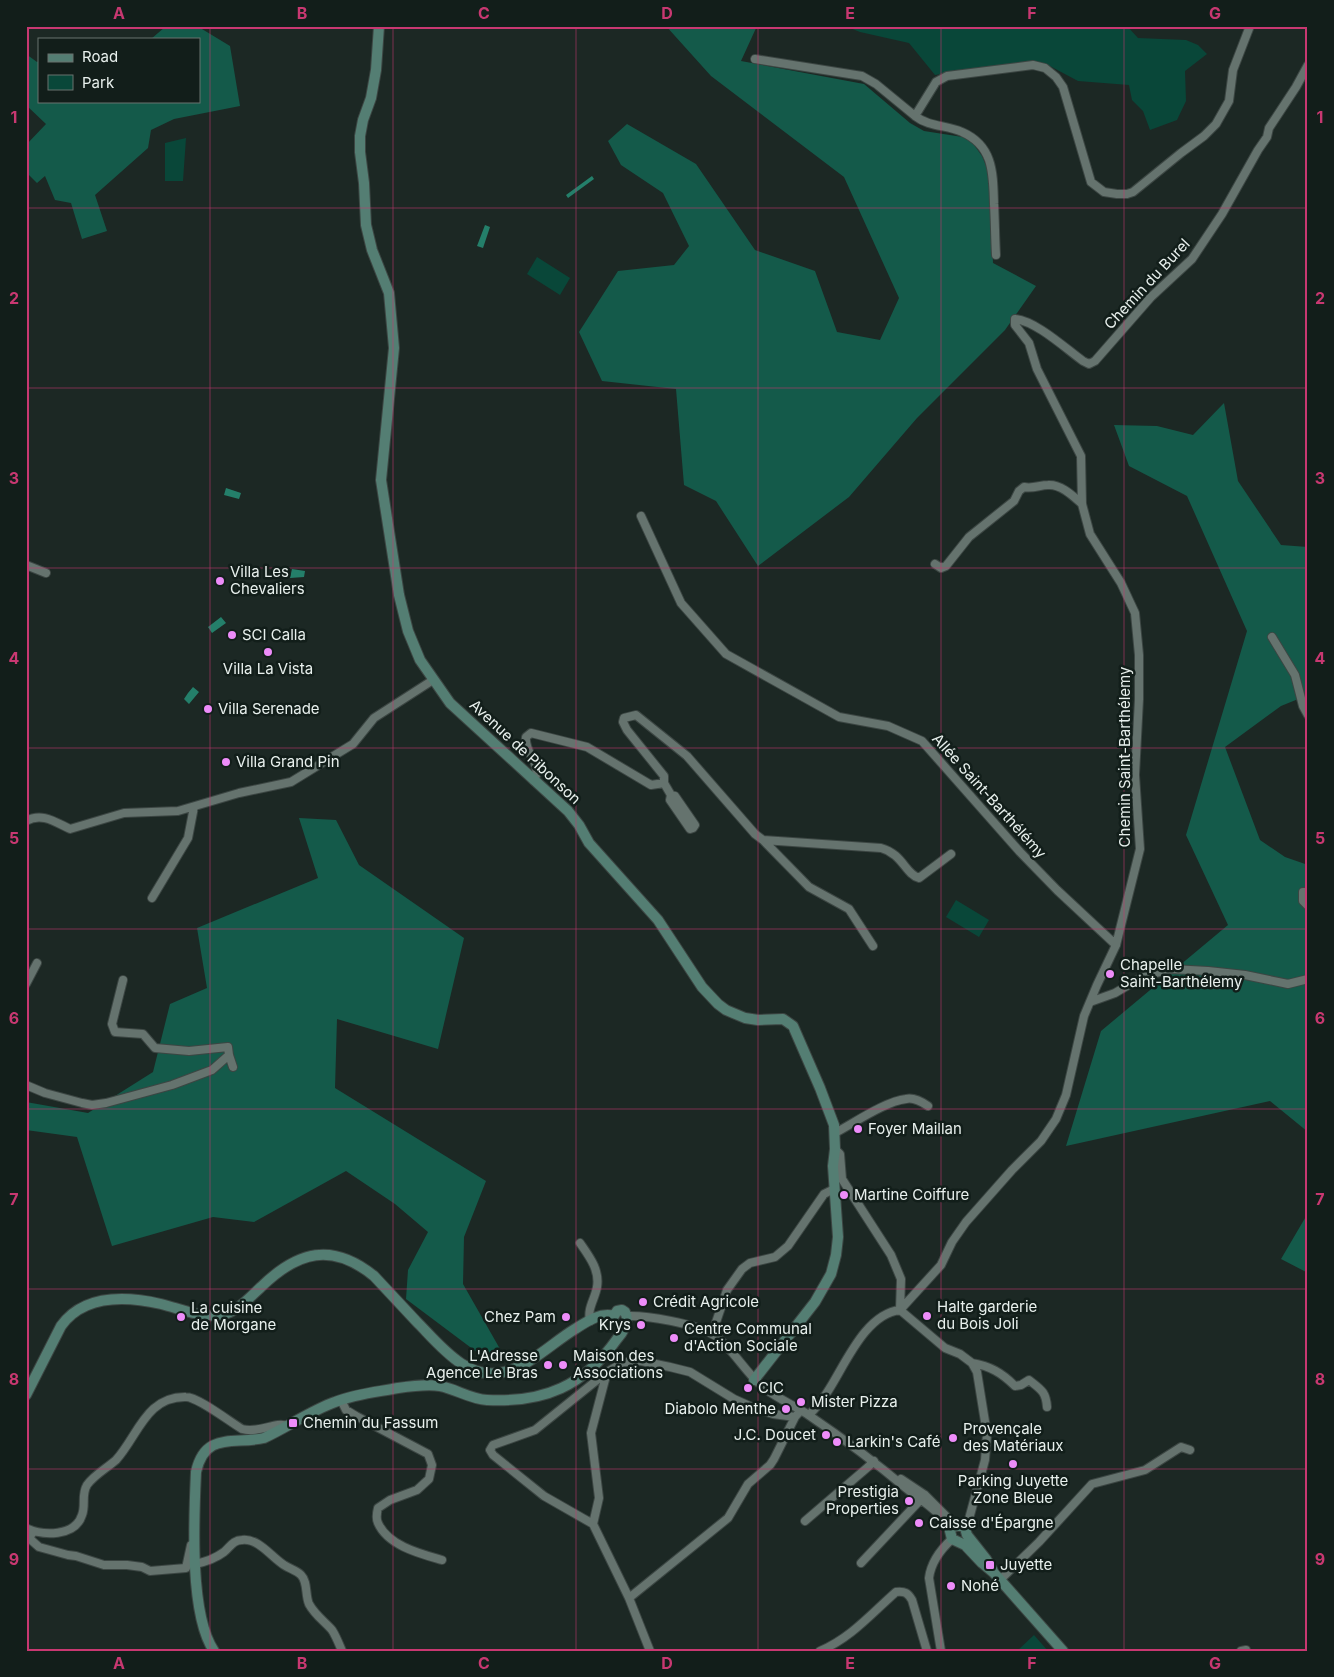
<svg xmlns="http://www.w3.org/2000/svg" width="1334" height="1677" viewBox="0 0 1334 1677" font-family="Inter,sans-serif">
  <style>
    .green { fill: #094739 }
    .forest { fill: #145a4a }
    .water { fill: #247f6a }
    .lines { fill: none; stroke-linecap: round; stroke-linejoin: round }
    .street-casing { stroke: #3c4643; stroke-width: 10 }
    .secondary-casing { stroke: #3c4643; stroke-width: 12 }
    .street { stroke: #65736e; stroke-width: 8 }
    .secondary { stroke: #547e73; stroke-width: 10 }
    .grid { fill: none; stroke: #c83871; stroke-width: 1; stroke-opacity: 0.55 }
    .poi-dot { fill: #ed8cf9; stroke: #121e1a; stroke-width: 2 }
    .labels { text-anchor: middle; stroke-width: 5; stroke-linejoin: round; paint-order: stroke }
    .street-label { font-size: 15px; fill: #e8f0ed; stroke: #121e1a }
    .poi-label { font-size: 15px; fill: #e8f0ed; stroke: #121e1a; text-anchor: start }
    .neatline { fill: none; stroke: #c83871; stroke-width: 2 }
    .grid-label { font-size: 16px; text-anchor: middle; font-weight: bold; fill: #c83871 }
  </style>
  <rect width="100%" height="100%" fill="#1c2824"/>
  <path class="green" d="M845 26H1127L1138 38 1186 40 1198 45 1207 54 1185 71 1186 101 1177 120 1150 130 1143 111 1132 100 1129 85 1078 81 1048 65 1030 61 935 75 909 43 860 32Z
    M186 138 183 181H165V143Z
    M537 257 570 278 560 295 527 274Z
    M956 900 989 920 979 937 946 917Z
    M1034 1635 1048 1651H1017Z"/>
  <path class="forest" d="M170 26H197L230 46 240 106 174 119 151 130 148 148 95 195 107 231 82 239 71 203 55 200 45 176 37 183 26 172V145L46 124 26 105V54L37 62 39 61V101H199V39H151L165 27Z
    M666 26H757L741 61 864 84 910 123 924 131 969 138 982 156 989 173 993 263 1036 286 1005 330 917 418 849 497 758 566 716 501 684 485 676 389 602 381 579 332 618 271 674 265 689 246 663 193 621 165 608 141 627 124 696 164 755 250 815 271 837 332 880 340 899 298 844 177 711 76Z
    M1224 403 1238 481 1281 545 1308 547V695L1281 706 1225 747 1260 840 1285 857 1308 865V1132L1270 1101 1066 1146 1101 1031 1228 925 1186 835 1247 631 1187 496 1129 466 1114 425 1157 426 1193 435Z
    M299 818 336 820 359 865 464 938 438 1049 337 1019 335 1088 486 1181 464 1237 463 1284 504 1356 490 1362 406 1299 408 1270 428 1232 395 1204 346 1171 254 1222 213 1217 112 1246 77 1137 26 1130V1102L88 1113 153 1072 170 1004 207 988 197 928 318 878Z
    M1308 1213V1273L1281 1259Z"/>
  <path class="water" d="M592 176 594 179 568 198 566 195Z
    M485 225 490 227 483 248 477 246Z
    M226 488 241 493 239 499 224 495Z
    M292 569 305 571 304 577 290 578Z
    M221 617 226 623 212 633 208 627Z
    M193 687 199 692 189 704 184 699 188 693Z"/>
  <g class="lines">
    <g class="street-casing">
      <path id="street" d="M755 59 862 76 876 84 915 116
        M996 255C995 238 995 221 994 204 993 174 994 146 962 132 947 125 929 127 915 116L936 82 947 76 1033 65 1045 68 1056 77 1063 87 1091 182 1104 192 1117 194H1127L1133 192 1181 153 1204 136 1216 124 1229 101 1233 70 1250 26
        M641 516 681 603 726 654 839 717 888 726 922 741 1020 852 1057 890 1116 945
        M935 564 941 568 946 566 969 537 1014 501 1019 491 1024 487C1033 489 1040 485 1048 485 1061 484 1073 496 1082 504
        M26 565 46 573
        M1272 637 1295 675 1303 706 1308 715
        M534 781C543 763 524 754 526 737L531 733 587 747 651 785 664 783V776L627 730 623 722 624 718 636 715 687 756 755 834 763 840 881 848C903 854 905 874 919 878L951 854
        M664 783 671 795 670 800 690 829 693 828 695 825 675 796 671 795
        M26 821C42 812 55 822 70 829L124 813 178 811 239 793 291 782 353 744 374 718 433 680
        M763 840 809 887 849 909 873 946
        M1308 892H1303V901L1308 906
        M152 898 188 838 194 807
        M123 980 112 1024 115 1032 143 1034 155 1048 189 1051 228 1047 229 1055 233 1067
        M26 984 37 963
        M1090 1002 1115 993 1142 977 1171 969 1208 971 1245 975 1288 984 1308 979
        M26 1085 45 1093 82 1103 92 1105 106 1103 172 1085 212 1070 229 1055
        M835 1133C854 1123 886 1101 906 1099 914 1097 922 1102 928 1106
        M835 1149 840 1154 842 1179 891 1255 901 1279 900 1310 945 1348 960 1354 972 1363 977 1372 987 1434 985 1460 966 1530
        M580 1243C589 1256 600 1270 597 1287 595 1299 587 1308 590 1321
        M627 1316C647 1315 695 1324 712 1334 730 1344 746 1374 764 1388 777 1398 793 1405 807 1414 841 1437 875 1462 907 1489 922 1501 943 1513 950 1531
        M712 1334 727 1290 742 1269 750 1263 775 1257 788 1246 824 1194 834 1189
        M972 1363C990 1366 1002 1373 1015 1386L1021 1385 1029 1380C1040 1389 1046 1391 1047 1407
        M341 1400 346 1410 356 1416 428 1454 432 1465 429 1479 417 1490 390 1500 378 1508C377 1512 376 1519 378 1523 388 1546 421 1554 442 1560
        M809 1415C815 1409 821 1402 826 1394 844 1368 864 1314 900 1310L941 1265 952 1242 966 1222 1012 1170 1041 1141 1056 1119 1066 1095 1084 1016 1097 985 1116 945 1140 849 1135 775 1139 699V655L1135 613 1121 583 1090 534 1082 504 1081 456 1037 369 1029 343 1015 325V319C1036 321 1065 348 1083 361L1089 364 1095 361 1151 297 1192 259 1222 214 1258 150 1267 137 1269 128 1296 87 1308 65
        M901 1479 925 1495 955 1525
        M805 1521 868 1467 874 1461
        M593 1524 599 1498 591 1433 607 1372
        M26 1528C43 1536 75 1537 82 1515 86 1505 81 1495 87 1485 94 1475 107 1468 116 1460 138 1436 146 1396 186 1397 198 1397 230 1422 242 1429 259 1434 276 1421 287 1426
        M32 1531 30 1539 39 1547 68 1555 76 1556 104 1565H127L142 1567 150 1571 186 1568 191 1545 193 1544
        M861 1563 925 1495
        M195 1564C205 1562 216 1558 224 1552 230 1547 233 1540 242 1540 259 1538 271 1557 284 1565 290 1569 296 1570 301 1575 308 1582 305 1595 309 1604 315 1615 324 1621 332 1630 336 1636 339 1644 342 1651
        M1000 1580 1039 1542 1092 1484 1145 1470 1181 1447 1190 1450
        M629 1598 728 1518 748 1484 770 1465 774 1459 795 1417
        M650 1651 629 1598 593 1524 544 1496 493 1455 490 1450 493 1445 535 1430 607 1372 619 1365 630 1361H641L670 1367 690 1372 734 1399 754 1408 773 1414 795 1417 801 1410
        M820 1651C851 1638 872 1613 896 1592 905 1591 908 1593 912 1600L927 1651
        M941 1651 929 1578C931 1562 940 1550 952 1539
        M1241 1651 1246 1650"/>
    </g>
    <g class="secondary-casing">
      <path id="secondary" d="M379 26 376 70 371 98 363 120 360 136V152L364 183 366 225 372 250 389 293 394 348 381 480 399 595 408 631 420 660 450 703 568 811 579 825 589 843 658 920 702 987 718 1004 726 1010 745 1018 758 1020 783 1019 793 1026 820 1088 834 1125 835 1149 833 1166 838 1237 836 1255 831 1274 815 1302 754 1380
        M26 1395 61 1326C84 1294 126 1296 161 1304 181 1309 201 1318 221 1315 237 1312 249 1298 261 1287 298 1251 332 1242 374 1276 388 1291 402 1306 416 1321 439 1344 467 1382 504 1372 530 1366 552 1343 575 1329 586 1322 600 1312 614 1316
        M994 1573 986 1559 967 1535 965 1528 960 1525 953 1527 950 1531 952 1539 965 1545 982 1563 994 1573 1063 1651
        M214 1651C189 1615 194 1516 196 1472 205 1431 234 1445 264 1438 288 1427 310 1411 335 1402 355 1394 377 1392 398 1388 412 1386 426 1384 440 1386 456 1389 470 1399 487 1400 544 1403 584 1386 617 1339 623 1332 630 1321 625 1312L622 1310 617 1311 614 1316"/>
    </g>
    <use href="#street" class="street"/>
    <use href="#secondary" class="secondary"/>
  </g>
  <path class="grid" d="M210 26V1651M393 26V1651M576 26V1651M758 26V1651M941 26V1651M1124 26V1651M26 208H1308M26 388H1308M26 568H1308M26 748H1308M26 929H1308M26 1109H1308M26 1289H1308M26 1469H1308"/>
  <g class="poi-dot">
    <circle cx="220" cy="581" r="5"/>
    <circle cx="232" cy="635" r="5"/>
    <circle cx="268" cy="652" r="5"/>
    <circle cx="208" cy="709" r="5"/>
    <circle cx="226" cy="762" r="5"/>
    <circle cx="1110" cy="974" r="5"/>
    <circle cx="858" cy="1129" r="5"/>
    <circle cx="844" cy="1195" r="5"/>
    <circle cx="643" cy="1302" r="5"/>
    <circle cx="927" cy="1316" r="5"/>
    <circle cx="181" cy="1317" r="5"/>
    <circle cx="566" cy="1317" r="5"/>
    <circle cx="641" cy="1325" r="5"/>
    <circle cx="674" cy="1338" r="5"/>
    <circle cx="548" cy="1365" r="5"/>
    <circle cx="563" cy="1365" r="5"/>
    <circle cx="748" cy="1388" r="5"/>
    <circle cx="801" cy="1402" r="5"/>
    <circle cx="786" cy="1409" r="5"/>
    <rect x="288" y="1418" width="10" height="10" rx="2.5"/>
    <circle cx="826" cy="1435" r="5"/>
    <circle cx="953" cy="1438" r="5"/>
    <circle cx="837" cy="1442" r="5"/>
    <circle cx="1013" cy="1464" r="5"/>
    <circle cx="909" cy="1501" r="5"/>
    <circle cx="919" cy="1523" r="5"/>
    <rect x="985" y="1560" width="10" height="10" rx="2.5"/>
    <circle cx="951" cy="1586" r="5"/>
  </g>
  <g class="labels">
    <g class="street-label">
      <text transform="translate(1147 284) rotate(-47)" y="5">Chemin du Burel</text>
      <text transform="translate(525 752) rotate(43)" y="5">Avenue de Pibonson</text>
      <text transform="translate(1125 757) rotate(-90)" y="5">Chemin Saint-Barthélemy</text>
      <text transform="translate(989 796) rotate(48)" y="5">Allée Saint-Barthélémy</text>
    </g>
    <g class="poi-label">
      <text x="230" y="577">Villa Les<tspan x="230" dy="17">Chevaliers</tspan></text>
      <text x="242" y="640">SCI Calla</text>
      <text x="268" y="674" text-anchor="middle">Villa La Vista</text>
      <text x="218" y="714">Villa Serenade</text>
      <text x="236" y="767">Villa Grand Pin</text>
      <text x="1120" y="970">Chapelle<tspan x="1120" dy="17">Saint-Barthélemy</tspan></text>
      <text x="868" y="1134">Foyer Maillan</text>
      <text x="854" y="1200">Martine Coiffure</text>
      <text x="653" y="1307">Crédit Agricole</text>
      <text x="937" y="1312">Halte garderie<tspan x="937" dy="17">du Bois Joli</tspan></text>
      <text x="191" y="1313">La cuisine<tspan x="191" dy="17">de Morgane</tspan></text>
      <text x="556" y="1322" text-anchor="end">Chez Pam</text>
      <text x="631" y="1330" text-anchor="end">Krys</text>
      <text x="684" y="1334">Centre Communal<tspan x="684" dy="17">d'Action Sociale</tspan></text>
      <text x="538" y="1361" text-anchor="end">L'Adresse<tspan x="538" dy="17">Agence Le Bras</tspan></text>
      <text x="573" y="1361">Maison des<tspan x="573" dy="17">Associations</tspan></text>
      <text x="758" y="1393">CIC</text>
      <text x="811" y="1407">Mister Pizza</text>
      <text x="776" y="1414" text-anchor="end">Diabolo Menthe</text>
      <text x="303" y="1428">Chemin du Fassum</text>
      <text x="963" y="1434">Provençale<tspan x="963" dy="17">des Matériaux</tspan></text>
      <text x="816" y="1440" text-anchor="end">J.C. Doucet</text>
      <text x="847" y="1447">Larkin's Café</text>
      <text x="1013" y="1486" text-anchor="middle">Parking Juyette<tspan x="1013" dy="17">Zone Bleue</tspan></text>
      <text x="899" y="1497" text-anchor="end">Prestigia<tspan x="899" dy="17">Properties</tspan></text>
      <text x="929" y="1528">Caisse d'Épargne</text>
      <text x="1000" y="1570">Juyette</text>
      <text x="961" y="1591">Nohé</text>
    </g>
  </g>
  <rect width="1334" height="1677" fill="none" stroke="#121e1a" stroke-width="55"/>
  <rect x="38" y="38" width="162" height="65" fill="#121e1a" stroke="#68726e"/>
  <rect x="48" y="54" width="25" height="8" fill="#547e73" stroke="#68726e"/>
  <text x="82" y="62" font-size="15" fill="#e8f0ed">Road</text>
  <rect x="48" y="75" width="25" height="15" fill="#094739" stroke="#68726e"/>
  <text x="82" y="88" font-size="15" fill="#e8f0ed">Park</text>
  <rect x="28" y="28" width="1278" height="1622" class="neatline"/>
  <g class="grid-label">
    <text x="119" y="19">A</text>
    <text x="302" y="19">B</text>
    <text x="484" y="19">C</text>
    <text x="667" y="19">D</text>
    <text x="850" y="19">E</text>
    <text x="1032" y="19">F</text>
    <text x="1215" y="19">G</text>
    <text x="14" y="123">1</text>
    <text x="1320" y="123">1</text>
    <text x="14" y="304">2</text>
    <text x="1320" y="304">2</text>
    <text x="14" y="484">3</text>
    <text x="1320" y="484">3</text>
    <text x="14" y="664">4</text>
    <text x="1320" y="664">4</text>
    <text x="14" y="844">5</text>
    <text x="1320" y="844">5</text>
    <text x="14" y="1024">6</text>
    <text x="1320" y="1024">6</text>
    <text x="14" y="1205">7</text>
    <text x="1320" y="1205">7</text>
    <text x="14" y="1385">8</text>
    <text x="1320" y="1385">8</text>
    <text x="14" y="1565">9</text>
    <text x="1320" y="1565">9</text>
    <text x="119" y="1669">A</text>
    <text x="302" y="1669">B</text>
    <text x="484" y="1669">C</text>
    <text x="667" y="1669">D</text>
    <text x="850" y="1669">E</text>
    <text x="1032" y="1669">F</text>
    <text x="1215" y="1669">G</text>
  </g>
</svg>
